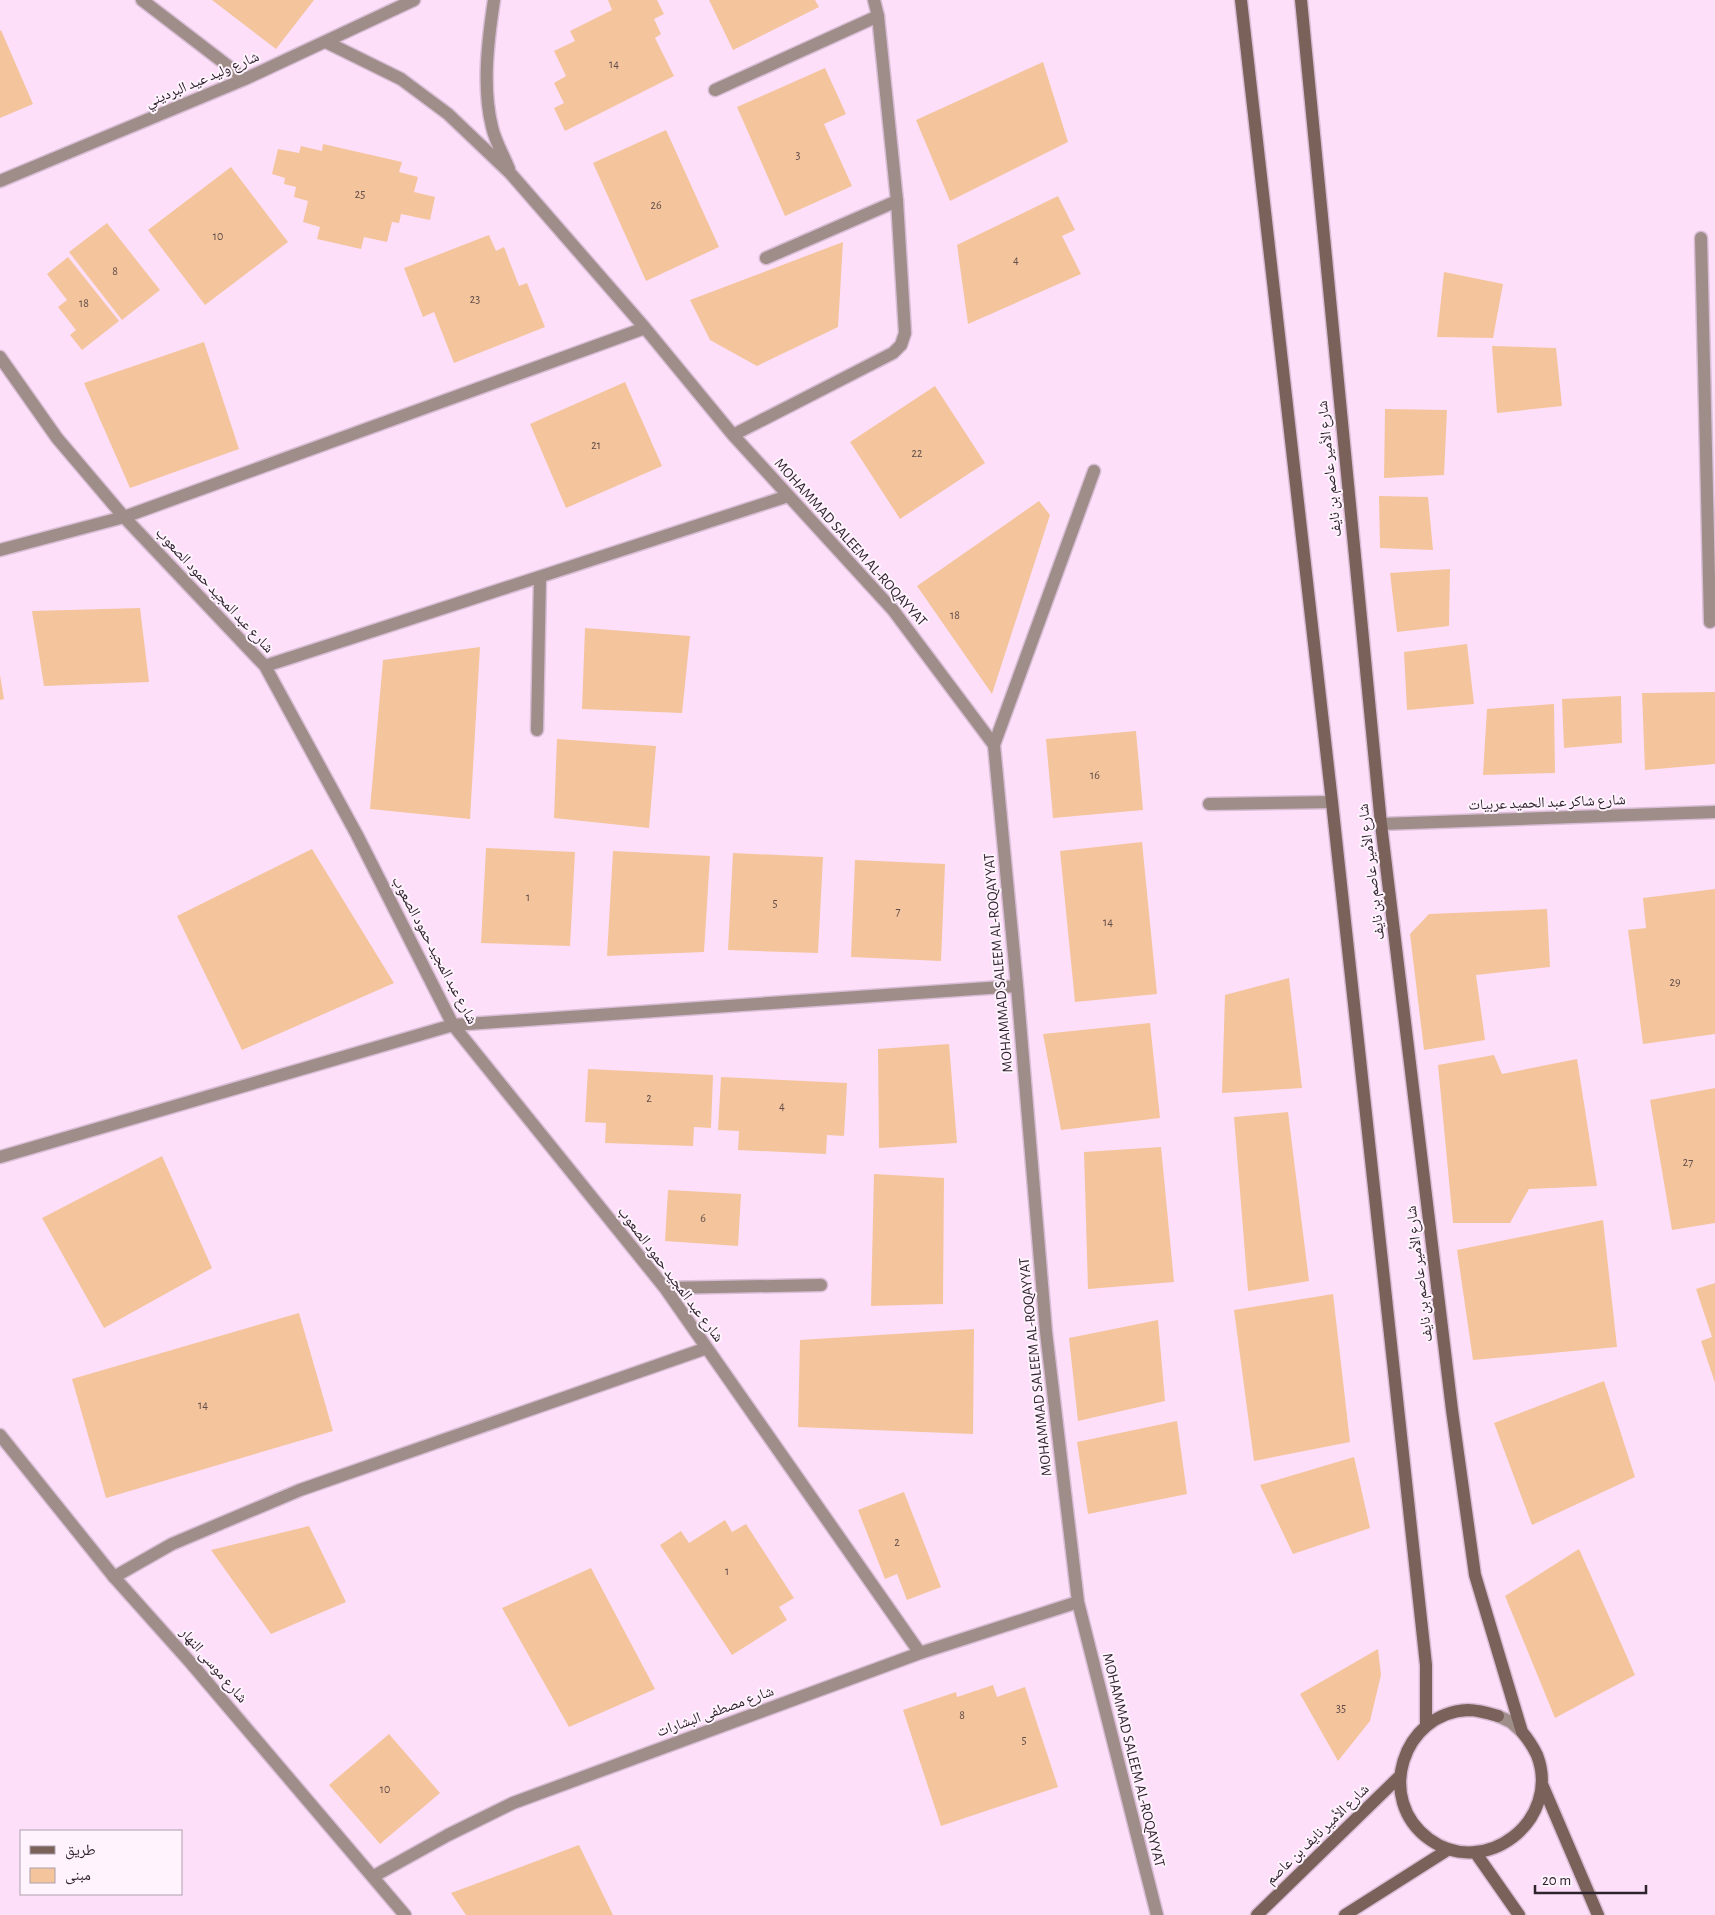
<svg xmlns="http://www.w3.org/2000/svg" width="1715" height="1915" viewBox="0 0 1715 1915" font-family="'Alegreya Sans','Noto Naskh Arabic',sans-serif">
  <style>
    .building { fill: #f4c59c }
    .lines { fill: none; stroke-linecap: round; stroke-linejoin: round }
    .service-casing { stroke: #d8bdd5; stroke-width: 15 }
    .minor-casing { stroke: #d8bdd5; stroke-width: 15 }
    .tertiary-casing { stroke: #d8bdd5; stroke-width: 15 }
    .secondary-casing { stroke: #d8bdd5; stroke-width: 15 }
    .service { stroke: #9f8d89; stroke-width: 12 }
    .minor { stroke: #9f8d89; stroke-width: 12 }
    .tertiary { stroke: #9f8d89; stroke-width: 12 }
    .secondary { stroke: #7a625b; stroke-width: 12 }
    .labels { text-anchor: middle; stroke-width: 4; stroke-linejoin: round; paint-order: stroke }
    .number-label { font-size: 12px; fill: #604c4a }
    .street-label { font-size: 15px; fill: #2f242e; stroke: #fff3fe }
  </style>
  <rect width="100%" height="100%" fill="#fddffa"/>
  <path class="building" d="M212 0H314L276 49Z
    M608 0H657L664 14 654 19 661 34 655 38 674 76 565 131 554 108 564 103 554 83 566 76 554 51 575 41 570 31 612 10Z
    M709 0H815L819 7 733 50Z
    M1 30 33 104 0 118V31Z
    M1043 62 1068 142 950 201 916 120Z
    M825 68 846 114 824 124 852 186 785 216 737 107Z
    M666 130 719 247 646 281 593 163Z
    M323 144 402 162 399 172 418 177 414 192 435 197 430 220 401 214 399 223 392 222 387 242 364 237 361 249 317 239 320 227 303 222 308 201 294 197 296 187 284 184 285 178 272 174 278 149 299 153 301 146 322 151Z
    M231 167 288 242 205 305 148 230Z
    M1058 196 1075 230 1062 236 1081 274 968 324 957 245Z
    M107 223 160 290 122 320 69 252Z
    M489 235 496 251 504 247 519 286 527 283 545 327 454 363 434 312 423 317 404 268Z
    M843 242 838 327 757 366 710 340 690 300Z
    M68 257 119 321 82 350 70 335 76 330 58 307 67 300 47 274Z
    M1444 272 1503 284 1493 338 1437 337Z
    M204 342 239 449 130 488 84 383Z
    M1492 346 1556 348 1562 406 1497 413Z
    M625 382 662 466 566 508 530 424Z
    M935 386 985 463 900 519 850 442Z
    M1385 409 1447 410 1444 475 1384 478Z
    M1379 496 1428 497 1433 550 1380 548Z
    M1039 501 1050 515 992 694 917 586Z
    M1450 569 1449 626 1397 632 1390 573Z
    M140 608 149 682 44 686 32 611Z
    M585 628 690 636 682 713 582 709Z
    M1467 644 1474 704 1407 710 1404 652Z
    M480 647 470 819 370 809 383 660Z
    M0 675 4 699 0 700Z
    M1715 692V764L1645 770 1642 693Z
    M1621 696 1622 743 1564 748 1562 699Z
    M1554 704 1555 773 1483 775 1487 709Z
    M1136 731 1143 810 1053 818 1046 739Z
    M557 739 656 746 649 828 554 818Z
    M1142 842 1157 994 1075 1002 1060 851Z
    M486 848 575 852 570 946 481 943Z
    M312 849 394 983 242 1050 177 916Z
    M613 851 710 856 704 952 607 956Z
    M733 853 823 857 818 953 728 950Z
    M855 860 945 864 941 961 851 957Z
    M1715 889V1034L1643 1044 1628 930 1646 928 1643 898Z
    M1547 909 1550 967 1476 975 1485 1040 1424 1050 1410 934 1429 914Z
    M1289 978 1302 1088 1222 1093 1225 995Z
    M1150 1023 1160 1118 1061 1130 1043 1034Z
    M949 1044 957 1143 879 1148 878 1049Z
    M1494 1055 1502 1074 1577 1059 1597 1186 1529 1189 1510 1223H1453L1438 1065Z
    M588 1069 713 1075 711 1128 694 1127 693 1146 605 1143 606 1123 585 1122Z
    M721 1077 847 1083 844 1136 827 1135 826 1154 738 1150 739 1131 718 1130Z
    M1715 1088V1223L1672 1230 1650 1100Z
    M1288 1112 1309 1281 1248 1291 1234 1117Z
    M1161 1147 1174 1282 1088 1289 1084 1152Z
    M162 1156 212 1268 104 1328 42 1218Z
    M874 1174 944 1178 943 1304 871 1306Z
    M668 1190 741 1194 738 1246 665 1241Z
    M1603 1220 1617 1347 1473 1360 1457 1250Z
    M1715 1283V1383L1701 1341 1712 1337 1696 1289Z
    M1333 1294 1350 1442 1254 1461 1234 1310Z
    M299 1313 333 1431 106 1498 72 1379Z
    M1158 1320 1165 1401 1078 1421 1069 1338Z
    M974 1329 973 1434 798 1427 800 1340Z
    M1604 1381 1635 1477 1532 1525 1494 1423Z
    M1177 1421 1187 1494 1088 1514 1077 1442Z
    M1354 1457 1370 1528 1293 1554 1260 1485Z
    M904 1492 941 1587 907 1600 897 1574 885 1579 858 1510Z
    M725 1520 732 1532 746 1524 794 1598 779 1607 787 1620 732 1655 660 1545 681 1531 689 1543Z
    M309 1526 346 1602 271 1634 211 1550Z
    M1579 1549 1635 1675 1555 1718 1505 1596Z
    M591 1568 655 1689 569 1727 502 1608Z
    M1378 1649 1381 1675 1370 1721 1338 1761 1300 1694Z
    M993 1685 997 1697 1025 1687 1058 1787 941 1826 903 1710 956 1692 957 1697Z
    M389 1734 440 1793 380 1844 329 1785Z
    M579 1845 613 1915H466L451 1893Z"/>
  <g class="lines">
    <g class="service-casing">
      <path id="service" d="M715 90 878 16
        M766 258 897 201
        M994 745 1094 471
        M1209 804 1332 802"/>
    </g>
    <g class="minor-casing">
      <path id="minor" d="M142 0 245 79
        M494 0C488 40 482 87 492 127 495 141 504 156 509 169
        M326 42 401 79 448 114 511 174 645 328 733 435 893 610 994 745 1017 986 1046 1332 1078 1602 1157 1915
        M0 181 245 79 414 0
        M1701 238 1710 622
        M0 357 57 438 124 517 265 666 357 835 453 1025 665 1288 920 1653
        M733 435 893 353 901 345 905 333 897 201 878 16 874 0
        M0 550 124 517 645 328
        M265 666 788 496
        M537 730 540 578
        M1381 824 1715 812
        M0 1157 453 1025 1017 986
        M665 1288 821 1285
        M114 1577 172 1544 300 1490 707 1348
        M374 1876 448 1835 513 1803 920 1653 1078 1602"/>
    </g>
    <g class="tertiary-casing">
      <path id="tertiary" d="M0 1435 114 1577 190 1662 405 1915
        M1498 1716 1511 1722 1522 1732"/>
    </g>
    <g class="secondary-casing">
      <path id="secondary" d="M1241 0 1332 802 1426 1665V1726
        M1301 0 1381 824 1452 1410 1475 1575 1522 1732C1528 1739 1533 1747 1537 1755 1562 1820 1485 1880 1429 1839 1375 1800 1402 1713 1468 1710 1478 1710 1488 1713 1498 1716
        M1542 1784 1598 1915
        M1475 1852 1519 1915
        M1257 1915 1400 1776
        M1345 1915 1449 1849"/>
    </g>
    <use href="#service" class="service"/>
    <use href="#minor" class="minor"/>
    <use href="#tertiary" class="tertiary"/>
    <use href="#secondary" class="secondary"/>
  </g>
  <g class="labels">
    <g class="number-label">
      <text x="614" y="68">14</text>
      <text x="798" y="159">3</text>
      <text x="360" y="198">25</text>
      <text x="656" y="209">26</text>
      <text x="218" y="240">10</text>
      <text x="1016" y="264">4</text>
      <text x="115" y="275">8</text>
      <text x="475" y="303">23</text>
      <text x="84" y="307">18</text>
      <text x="596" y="449">21</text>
      <text x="917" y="457">22</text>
      <text x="955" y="619">18</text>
      <text x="1095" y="779">16</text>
      <text x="528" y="901">1</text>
      <text x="775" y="907">5</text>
      <text x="898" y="915">7</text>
      <text x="1108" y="926">14</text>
      <text x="1675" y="986">29</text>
      <text x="649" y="1102">2</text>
      <text x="782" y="1110">4</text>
      <text x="1688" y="1166">27</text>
      <text x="703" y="1222">6</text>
      <text x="203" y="1409">14</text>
      <text x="897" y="1546">2</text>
      <text x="727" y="1575">1</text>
      <text x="1341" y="1712">35</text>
      <text x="962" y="1719">8</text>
      <text x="1024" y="1744">5</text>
      <text x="385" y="1793">10</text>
    </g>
    <g class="street-label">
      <text transform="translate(202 79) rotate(-23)" y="5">شارع وليد عيد البرديني</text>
      <text transform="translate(1329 469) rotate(-96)" y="5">شارع الأمير عاصم بن نايف</text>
      <text transform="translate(851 542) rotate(48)" y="5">MOHAMMAD SALEEM AL-ROQAYYAT</text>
      <text transform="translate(215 590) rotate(47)" y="5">شارع عبد المجيد حمود الصعوب</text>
      <text transform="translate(1547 802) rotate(-2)" y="5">شارع شاكر عبد الحميد عربيات</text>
      <text transform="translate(1371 872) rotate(-97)" y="5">شارع الأمير عاصم بن نايف</text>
      <text transform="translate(435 950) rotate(62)" y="5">شارع عبد المجيد حمود الصعوب</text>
      <text transform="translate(998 963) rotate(-95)" y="5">MOHAMMAD SALEEM AL-ROQAYYAT</text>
      <text transform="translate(671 1274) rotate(53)" y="5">شارع عبد المجيد حمود الصعوب</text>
      <text transform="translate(1419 1274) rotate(-97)" y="5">شارع الأمير عاصم بن نايف</text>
      <text transform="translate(1035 1367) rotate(-96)" y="5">MOHAMMAD SALEEM AL-ROQAYYAT</text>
      <text transform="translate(214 1665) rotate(49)" y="5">شارع موسى النهار</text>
      <text transform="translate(715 1711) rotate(-20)" y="5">شارع مصطفى البشارات</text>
      <text transform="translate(1134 1760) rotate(76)" y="5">MOHAMMAD SALEEM AL-ROQAYYAT</text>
      <text transform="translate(1317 1834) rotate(-44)" y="5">شارع الأمير نايف بن عاصم</text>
    </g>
  </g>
  <rect x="20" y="1830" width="162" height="65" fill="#fff3fe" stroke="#aca0ab"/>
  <rect x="30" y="1846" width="25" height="8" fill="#7a625b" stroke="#aca0ab"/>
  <text x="65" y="1855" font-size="15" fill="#2f242e">طريق</text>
  <rect x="30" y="1868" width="25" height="15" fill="#f4c59c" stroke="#aca0ab"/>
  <text x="65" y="1880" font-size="15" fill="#2f242e">مبنى</text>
  <path d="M1535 1885v8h111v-8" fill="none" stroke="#2f242e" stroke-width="2.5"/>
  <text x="1542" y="1885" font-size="15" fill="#2f242e" stroke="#fff3fe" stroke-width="4" paint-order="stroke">20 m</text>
</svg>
